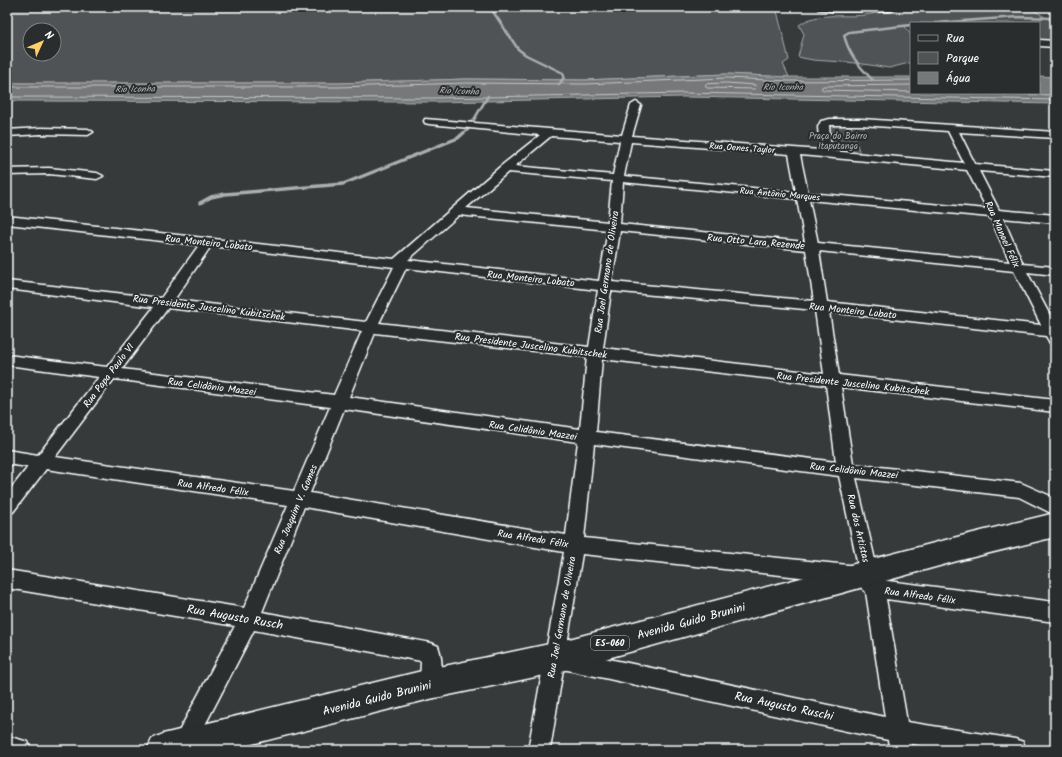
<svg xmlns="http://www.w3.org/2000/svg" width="1062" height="757" viewBox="0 0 1062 757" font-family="Kalam,sans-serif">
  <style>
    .green { fill: #505354; stroke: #a8a9aa; fill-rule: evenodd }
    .water { fill: #767879; stroke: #adaeaf }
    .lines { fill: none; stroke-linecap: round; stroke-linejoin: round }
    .shore { stroke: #c8c9c9; stroke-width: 1 }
    .stream-far1 { stroke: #adaeaf; stroke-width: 2.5 }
    .stream { stroke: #adaeaf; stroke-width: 3.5 }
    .minor-casing { stroke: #fff; stroke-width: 3 }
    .primary-casing { stroke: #fff; stroke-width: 3 }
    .minor { fill: #2a2d2e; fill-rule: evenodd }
    .primary { fill: #2a2d2e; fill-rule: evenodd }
    .labels { text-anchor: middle; stroke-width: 4; stroke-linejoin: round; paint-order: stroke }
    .far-water-label { font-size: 9px; font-style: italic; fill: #b4b5b5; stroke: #2a2d2e }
    .far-park-label { font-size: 9px; fill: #b0b2b2; stroke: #2a2d2e }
    .far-street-label { font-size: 9px; fill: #fff; stroke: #2a2d2e }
    .shield { fill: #2a2d2e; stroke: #bfc0c0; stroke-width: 1 }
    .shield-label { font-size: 9px; font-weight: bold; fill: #fff }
    .street-label { font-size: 10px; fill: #fff; stroke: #2a2d2e }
    .near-street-label { font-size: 12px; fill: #fff; stroke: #2a2d2e }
  </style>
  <rect width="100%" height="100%" fill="#373a3b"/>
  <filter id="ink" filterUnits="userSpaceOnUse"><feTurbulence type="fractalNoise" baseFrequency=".025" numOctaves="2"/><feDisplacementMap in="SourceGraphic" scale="8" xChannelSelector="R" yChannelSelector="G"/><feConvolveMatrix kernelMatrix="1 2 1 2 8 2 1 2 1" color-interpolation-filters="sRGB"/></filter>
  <g filter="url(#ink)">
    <path class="green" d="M7 7H776L789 60 783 64 789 77 727 74 585 80 466 79 338 83H7ZM30 30H54V54H30Z
      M908 7H1029L1051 21 1055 42 1039 41V23H911V25L905 27 911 35V63H909L889 68 857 63 813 60 798 57 804 34 799 25C818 11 843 18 865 15 880 13 894 9 908 7Z
      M820 124 851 126 861 157 822 155Z"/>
    <path class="water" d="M727 74 789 77H911V93H1039V76L1055 77V104L685 97 435 102 7 101V83H338L466 79 585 80Z"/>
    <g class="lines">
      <path class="shore" d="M727 83 755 85 757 87 755 89 707 88 705 86 707 84Z
        M911 85 823 86 821 88 823 90 911 92
        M7 87H338L466 83 585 84 727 78 789 81 911 80
        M458 88H474L476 90 474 92H458L456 90Z
        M954 93 1055 95
        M7 97 435 98 685 93 1055 100"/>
      <path class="stream-far1" d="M490 7 518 49 526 55 563 73 564 77 559 85
        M935 23 1018 17 1055 18
        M873 80C860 68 848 52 844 35L849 32 911 25
        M472 123 488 96"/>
      <path class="stream" d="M200 203 211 197 225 194 343 184 458 138 468 129 472 122"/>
      <g class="minor-casing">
        <path id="minor" d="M817 7H892L894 9 890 11H833L818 9Z
          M1039 40 1055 41V47L1039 46Z
          M636 102 641 105 632 136 820 150 818 127 821 121 830 119H861L1055 132V138L959 132 975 164 1055 171V177L979 171 999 210 1055 215V223L1003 218 1023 264 1055 267V275L1027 272 1055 325V344L1050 343 1046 336 829 312 839 375 1055 400V412L841 387 853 464 1021 483 1055 498V515L1019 497 856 478 878 573 877 577 880 580 1055 602V622L886 599 907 722 1015 739 1023 742 1026 750H948L911 744 912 750H890L888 740 563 669 550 750H528L564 552 304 507 262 612 431 643 438 646C443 659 443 679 437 691L430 694 423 691 420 684 421 661 254 630 192 750H169L235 626 7 588V570L244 608 288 505 46 469 13 512 7 515V494L28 467 7 464V450L38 455 99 377 7 365V355L107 367 154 307 7 289V281L161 298 199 245 7 224V216L394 259 501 166 540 135 429 124 425 123 424 121 425 119 622 135 631 105ZM829 125H861L948 131 964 163 831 151ZM551 136 620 141 613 175 515 166ZM631 142 789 154 796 192 624 176ZM800 155 967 170 987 209 808 193ZM508 172 612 181 608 222 466 208ZM623 182 797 199 805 242 620 224ZM809 200 990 217 1010 262 818 243ZM459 215 608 230 599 281 408 260ZM620 231 806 250 814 301 612 282ZM211 246 394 267 366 322 174 300ZM819 251 1014 271 1041 325 827 302ZM406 268 598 290 589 347 379 323ZM611 291 815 310 824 374 603 348ZM168 308 362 331 334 395 122 369ZM375 333 587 357 580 429 349 397ZM602 359 826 385 836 462 596 432ZM114 379 330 407 294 491 55 457ZM344 409 578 442 566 535 310 493ZM594 444 839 476 858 566 584 538ZM582 554 857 583 866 592 885 717 566 650Z
          M41 128 88 129 93 132 88 135 41 134 7 136V130Z
          M49 168 97 173 103 176 97 179 49 174 7 175V169Z
          M7 736 28 742 31 750H7Z"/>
      </g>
      <g class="primary-casing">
        <path id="primary" d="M1055 513V537L957 561 554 673 430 699 228 750H147L152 739 163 734 430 669 554 643 957 537Z"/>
      </g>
      <use href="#minor" class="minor"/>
      <use href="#primary" class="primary"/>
    </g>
  </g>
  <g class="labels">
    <g class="far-water-label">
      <text x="783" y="90">Rio Iconha</text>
      <text transform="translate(135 89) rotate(-1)" y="3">Rio Iconha</text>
      <text transform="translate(459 91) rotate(2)" y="3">Rio Iconha</text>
    </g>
    <g class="far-park-label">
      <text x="838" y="139">Praça do Bairro<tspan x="838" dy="10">Itaputanga</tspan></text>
    </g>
    <g class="far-street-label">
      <text transform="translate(742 148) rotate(4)" y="3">Rua Oenes Taylor</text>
      <text transform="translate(780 194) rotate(5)" y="3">Rua Antônio Marques</text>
    </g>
    <rect class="shield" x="591" y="636" width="38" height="14" rx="3"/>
    <g class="shield-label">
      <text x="610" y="646">ES-060</text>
    </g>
    <g class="street-label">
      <text transform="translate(1003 234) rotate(66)" y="4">Rua Manoel Félix</text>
      <text transform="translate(756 241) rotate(5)" y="4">Rua Otto Lara Rezende</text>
      <text transform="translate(209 242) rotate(6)" y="4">Rua Monteiro Lobato</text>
      <text transform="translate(606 272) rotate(-82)" y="4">Rua Joel Germano de Oliveira</text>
      <text transform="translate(531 278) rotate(6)" y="4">Rua Monteiro Lobato</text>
      <text transform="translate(209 307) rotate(7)" y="4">Rua Presidente Juscelino Kubitschek</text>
      <text transform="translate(853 310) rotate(6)" y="4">Rua Monteiro Lobato</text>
      <text transform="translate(531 345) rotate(7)" y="4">Rua Presidente Juscelino Kubitschek</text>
      <text transform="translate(108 375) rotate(-53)" y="4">Rua Papa Paulo VI</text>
      <text transform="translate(853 383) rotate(6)" y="4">Rua Presidente Juscelino Kubitschek</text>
      <text transform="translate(212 386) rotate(7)" y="4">Rua Celidônio Mazzei</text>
      <text transform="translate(533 430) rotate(8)" y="4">Rua Celidônio Mazzei</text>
      <text transform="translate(854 470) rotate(6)" y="4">Rua Celidônio Mazzei</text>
      <text transform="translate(213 487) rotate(8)" y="4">Rua Alfredo Félix</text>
      <text transform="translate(295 509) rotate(-67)" y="4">Rua Joaquim V. Gomes</text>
      <text transform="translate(859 528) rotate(77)" y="4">Rua dos Artistas</text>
      <text transform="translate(533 538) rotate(9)" y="4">Rua Alfredo Félix</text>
      <text transform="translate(920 595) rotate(8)" y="4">Rua Alfredo Félix</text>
      <text transform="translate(561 617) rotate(-80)" y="4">Rua Joel Germano de Oliveira</text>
    </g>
    <g class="near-street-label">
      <text transform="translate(235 617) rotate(10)" y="4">Rua Augusto Rusch</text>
      <text transform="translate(691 621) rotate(-15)" y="4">Avenida Guido Brunini</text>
      <text transform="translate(377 698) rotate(-14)" y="4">Avenida Guido Brunini</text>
      <text transform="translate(784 706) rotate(12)" y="4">Rua Augusto Ruschi</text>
    </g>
  </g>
  <rect width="1062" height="757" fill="none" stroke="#2a2d2e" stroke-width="24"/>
  <rect x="12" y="12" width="1038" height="733" fill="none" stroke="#fff" stroke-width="1.5" filter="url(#ink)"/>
  <rect x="910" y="22" width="130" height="72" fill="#2a2d2e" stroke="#7f8182"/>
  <rect x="918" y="35" width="20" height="6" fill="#2a2d2e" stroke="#7f8182"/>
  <text x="946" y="42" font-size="12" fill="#ffffff">Rua</text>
  <rect x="918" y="52" width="20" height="12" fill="#505354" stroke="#7f8182"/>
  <text x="946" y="62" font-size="12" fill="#ffffff">Parque</text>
  <rect x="918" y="72" width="20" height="12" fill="#767879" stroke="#7f8182"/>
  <text x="946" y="82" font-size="12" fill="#ffffff">Água</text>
  <g transform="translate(42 42) rotate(46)"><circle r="19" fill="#2a2d2e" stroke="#7f8182"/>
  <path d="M0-3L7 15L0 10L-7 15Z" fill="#ffd166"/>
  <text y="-6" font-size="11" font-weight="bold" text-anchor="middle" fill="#ffffff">N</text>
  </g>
</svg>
